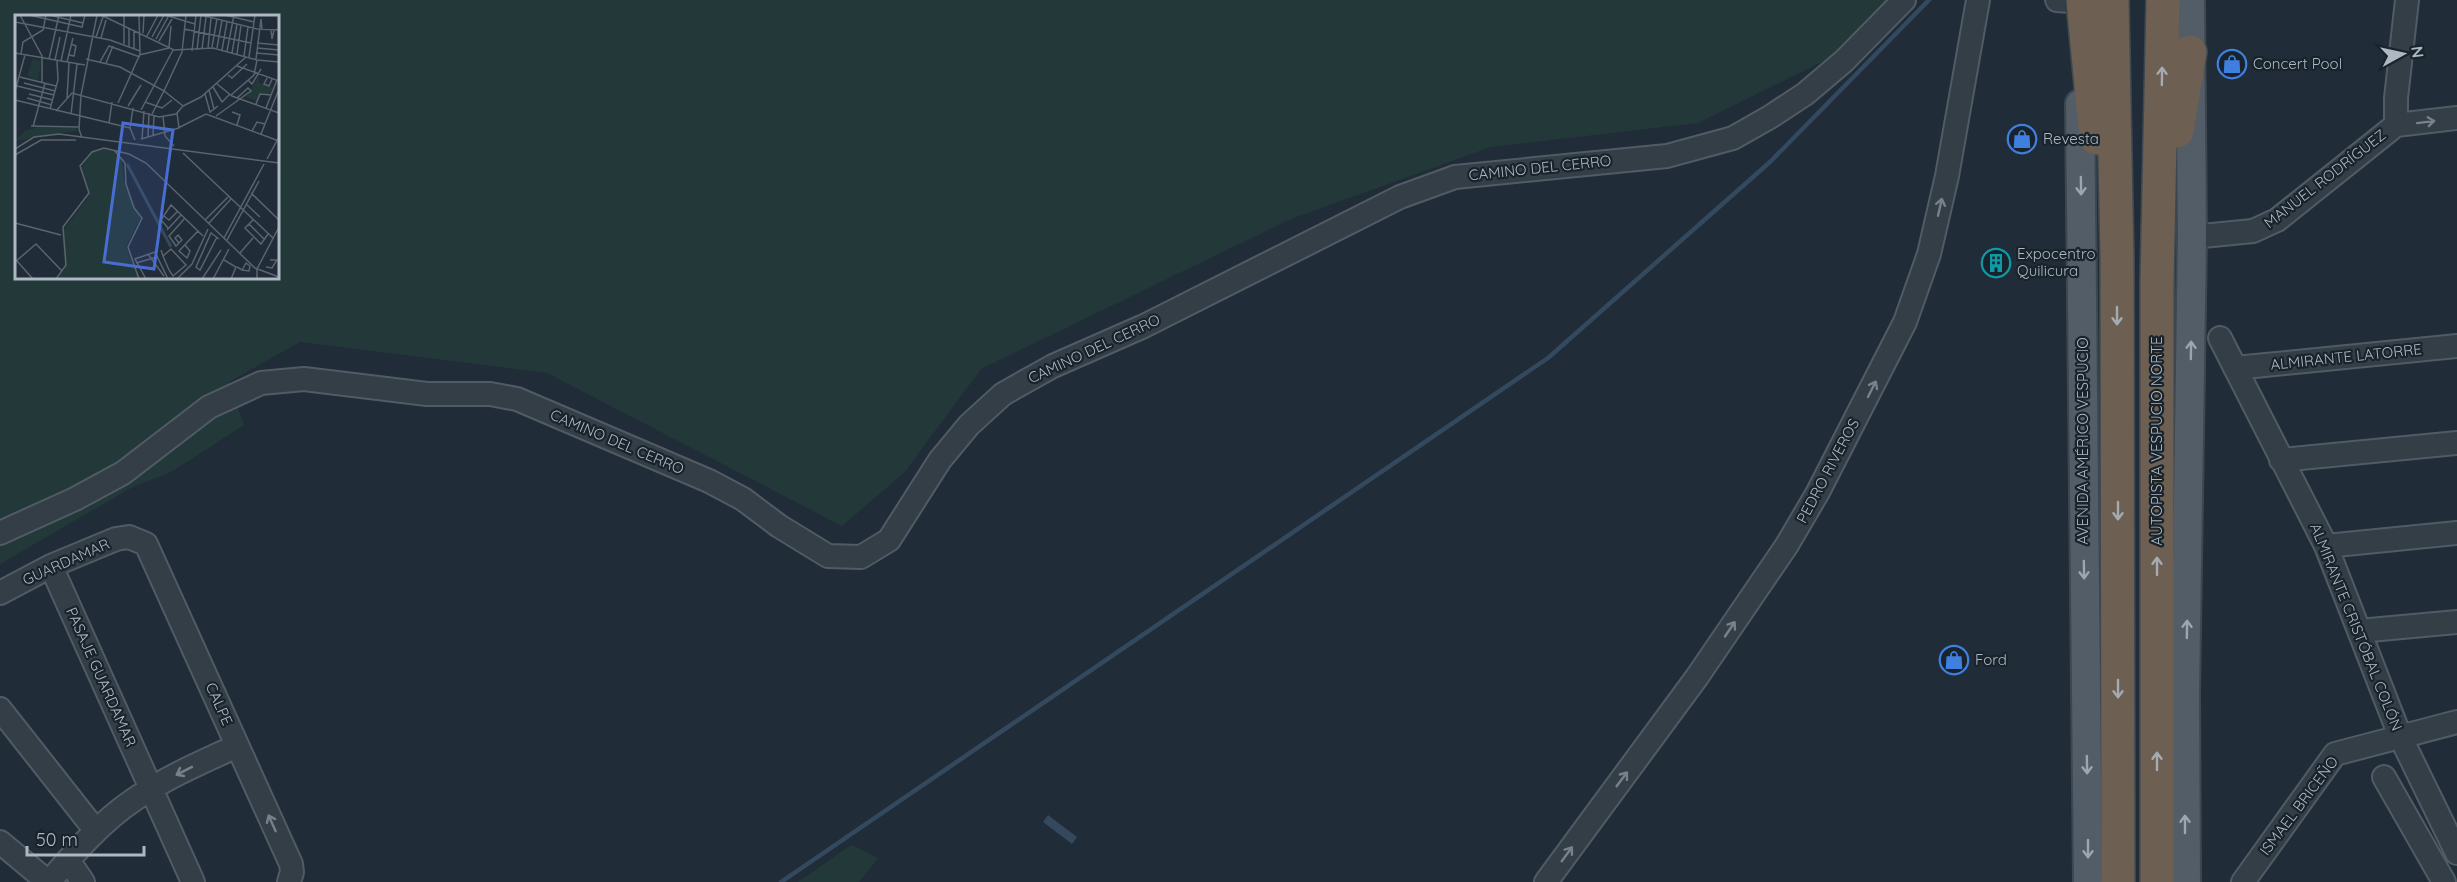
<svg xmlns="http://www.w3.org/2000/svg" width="2457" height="882" viewBox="0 0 2457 882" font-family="Quicksand,sans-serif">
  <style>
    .green { fill: #233939; fill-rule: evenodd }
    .water { fill: #34495e }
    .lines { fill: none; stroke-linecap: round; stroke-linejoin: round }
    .stream { stroke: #34495e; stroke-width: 4.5 }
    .minor-casing { stroke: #515b65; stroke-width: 26 }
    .major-casing { stroke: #3d4751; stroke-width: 32 }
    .highway-casing { stroke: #3e4852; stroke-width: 36 }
    .minor { stroke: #343e47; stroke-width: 22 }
    .major { stroke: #525d67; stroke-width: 28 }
    .highway { stroke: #6d5f51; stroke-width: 33 }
    .oneway { stroke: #a4abb3 }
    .oneway2 { stroke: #77818c }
    .oneway3 { stroke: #9ca6b1 }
    .labels { text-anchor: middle; stroke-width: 4.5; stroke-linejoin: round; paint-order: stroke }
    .poi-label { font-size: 15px; fill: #aeb8c4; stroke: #19232c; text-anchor: start }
    .street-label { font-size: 15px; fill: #aeb8c4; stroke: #19232c }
    .inset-river { fill: none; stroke: #34495e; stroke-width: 3 }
    .inset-road { fill: none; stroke: #59646f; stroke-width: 1.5 }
    .view { fill: #486ed2; fill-opacity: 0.15; stroke: #486ed2; stroke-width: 3 }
    .inset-edge { fill: none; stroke: #aeb8c4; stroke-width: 3 }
  </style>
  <rect width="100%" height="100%" fill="#202c37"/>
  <path class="green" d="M0 0H1893L1864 41 1698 123 1491 147 1291 219 981 369 904 473 842 526 547 373 300 342 229 382 244 425 173 471 131 488 0 564ZM16 16H278V278H16Z
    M851 845 878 858 859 882H798Z"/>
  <path class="water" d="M1048 815 1077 837 1072 844 1043 822Z"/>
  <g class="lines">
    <path class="stream" d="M781 882 1548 358 1770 162 1929 0"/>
    <g class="minor-casing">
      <path id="minor" d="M2057 0 2083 2
        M2396 125V98L2407 0
        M2192 237 2253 231 2277 220 2396 125 2457 118
        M2220 338 2326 546 2400 736 2457 853
        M2235 368 2457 346
        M2281 460 2457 443
        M0 533 75 499 123 473 209 407 261 383 304 379 427 394H490L517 399 709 481 743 499 779 526 828 556 861 557 889 540 940 460 969 425 1003 394 1053 366 1144 326 1400 197 1455 177 1667 156 1733 138 1770 117 1805 94 1844 61 1904 0
        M2326 546 2457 533
        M51 566 193 882
        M0 593 51 566 116 539 129 537 146 544 291 864 292 872 289 882
        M2359 631 2457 622
        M0 709 96 831
        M2384 777 2444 882
        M0 842 48 882
        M68 860 83 882
        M49 882C75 852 102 821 135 799 167 777 202 762 237 746
        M1546 882 1697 677 1787 545 1818 492 1905 322 1929 254 1947 176 1978 0
        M2243 882 2335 754 2457 722"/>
    </g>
    <g class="major-casing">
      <path id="major" d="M2080 104 2088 882
        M2186 882 2185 693 2192 237 2190 0"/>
    </g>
    <g class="highway-casing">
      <path id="highway" d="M2112 0 2117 257 2118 882
        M2083 2 2096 138
        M2177 131 2190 52
        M2157 882V282L2163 0"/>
    </g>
    <use href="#minor" class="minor"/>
    <use href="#major" class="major"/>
    <use href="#highway" class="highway"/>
  </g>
  <defs><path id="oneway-shaft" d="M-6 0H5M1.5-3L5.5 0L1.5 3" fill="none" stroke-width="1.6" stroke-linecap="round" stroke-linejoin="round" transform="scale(1.5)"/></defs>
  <g class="oneway">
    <use href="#oneway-shaft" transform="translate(2162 76) rotate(-89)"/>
    <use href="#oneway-shaft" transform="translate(2117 316) rotate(90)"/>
    <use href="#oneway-shaft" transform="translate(2118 511) rotate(90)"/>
    <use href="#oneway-shaft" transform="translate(2157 566) rotate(-90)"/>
    <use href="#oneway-shaft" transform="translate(2118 689) rotate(90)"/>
    <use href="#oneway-shaft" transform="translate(2157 761) rotate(-90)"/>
  </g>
  <g class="oneway2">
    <use href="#oneway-shaft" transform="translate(2426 122) rotate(-7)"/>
    <use href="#oneway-shaft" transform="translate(1940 207) rotate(-77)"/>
    <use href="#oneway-shaft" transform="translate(1872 389) rotate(-63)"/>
    <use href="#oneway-shaft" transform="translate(1730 629) rotate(-56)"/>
    <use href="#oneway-shaft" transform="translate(184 771) rotate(153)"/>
    <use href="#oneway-shaft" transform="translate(1622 779) rotate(-53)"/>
    <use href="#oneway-shaft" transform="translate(272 823) rotate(-114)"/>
    <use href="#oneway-shaft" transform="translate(1567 854) rotate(-54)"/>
  </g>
  <g class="oneway3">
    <use href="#oneway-shaft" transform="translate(2081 186) rotate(89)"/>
    <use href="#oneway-shaft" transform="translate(2191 350) rotate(-89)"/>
    <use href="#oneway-shaft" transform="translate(2084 570) rotate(89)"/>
    <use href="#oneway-shaft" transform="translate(2187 629) rotate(-89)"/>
    <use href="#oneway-shaft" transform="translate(2087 765) rotate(89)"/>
    <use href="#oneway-shaft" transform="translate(2185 824) rotate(-90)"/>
    <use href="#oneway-shaft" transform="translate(2088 849) rotate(90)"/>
  </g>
  <defs>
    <g id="shop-ring" transform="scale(1.5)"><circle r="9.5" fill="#19232c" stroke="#3f7fe0" stroke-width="1.5"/><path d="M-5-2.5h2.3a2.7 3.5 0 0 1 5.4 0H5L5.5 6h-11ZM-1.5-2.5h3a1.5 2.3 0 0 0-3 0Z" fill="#3f7fe0"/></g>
    <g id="building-ring" transform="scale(1.5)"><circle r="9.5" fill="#19232c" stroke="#0f9aa8" stroke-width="1.5"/><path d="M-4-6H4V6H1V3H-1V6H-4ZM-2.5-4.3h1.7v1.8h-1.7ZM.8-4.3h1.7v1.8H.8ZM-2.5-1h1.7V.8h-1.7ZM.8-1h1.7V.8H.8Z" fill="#0f9aa8"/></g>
  </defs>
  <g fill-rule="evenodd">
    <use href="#shop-ring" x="2232" y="64"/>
    <use href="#shop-ring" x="2022" y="139"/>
    <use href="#building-ring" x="1996" y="263"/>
    <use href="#shop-ring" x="1954" y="660"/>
  </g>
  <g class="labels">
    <g class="poi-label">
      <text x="2253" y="69">Concert Pool</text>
      <text x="2043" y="144">Revesta</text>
      <text x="2017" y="259">Expocentro<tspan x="2017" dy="17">Quilicura</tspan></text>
      <text x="1975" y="665">Ford</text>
    </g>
    <g class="street-label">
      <text transform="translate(1540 168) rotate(-6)" y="5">CAMINO DEL CERRO</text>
      <text transform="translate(2325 179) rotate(-38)" y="5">MANUEL RODRÍGUEZ</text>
      <text transform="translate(1094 349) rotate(-25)" y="5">CAMINO DEL CERRO</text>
      <text transform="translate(2346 357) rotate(-6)" y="5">ALMIRANTE LATORRE</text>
      <text transform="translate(2083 441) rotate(-90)" y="5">AVENIDA AMÉRICO VESPUCIO</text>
      <text transform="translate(2157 441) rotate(-90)" y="5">AUTOPISTA VESPUCIO NORTE</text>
      <text transform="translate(617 442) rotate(23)" y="5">CAMINO DEL CERRO</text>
      <text transform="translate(1828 471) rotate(-62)" y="5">PEDRO RIVEROS</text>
      <text transform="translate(66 562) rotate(-24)" y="5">GUARDAMAR</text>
      <text transform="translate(2356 627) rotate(68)" y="5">ALMIRANTE CRISTÓBAL COLÓN</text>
      <text transform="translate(101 677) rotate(66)" y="5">PASAJE GUARDAMAR</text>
      <text transform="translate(219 704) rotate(66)" y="5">CALPE</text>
      <text transform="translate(2299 806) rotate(-53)" y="5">ISMAEL BRICEÑO</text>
    </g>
  </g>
  <g transform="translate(15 15)">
    <rect width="264" height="264" fill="#202c37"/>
    <path d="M18 43 26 47 23 66 12 61ZM244 61V68L258 73 255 80 245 79 242 86 231 82ZM23 112 61 113 62 116 0 126 11 115ZM86 134 99 135 106 142 109 164 125 203 111 232 126 264H41L50 254 47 217 72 184 73 173 65 155 76 138Z" fill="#233939"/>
    <path class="inset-river" d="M112 149 156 232"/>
    <path class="inset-road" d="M5 0 27 41V67M14 0 67 12 70 0M34 0 68 8M86 0 159 35 198 33 242 45 264 47M109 0V29M150 0 180 9M186 0 242 14 264 15M210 0 239 7M0 7 95 25 125 36M114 13V32M169 14 236 28M256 15 257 24 259 15M119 16V34M128 18 129 0M132 21 143 0M81 22 88 2M137 22 149 0M86 23 91 5M141 24 153 2M144 26 157 4M242 28 264 30M154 32 156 11M197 32 202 4M193 33 196 3M202 33 207 5M242 33 264 35M187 34 191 2M182 35 186 0M207 35 212 7M177 36 181 0M212 36 219 0M0 38 70 50M217 38 222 9M241 38 264 40M6 39 8 27 28 15 31 0M222 39 226 10M54 40 59 41 61 31 56 29M124 40 154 33M229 41 233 12M234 42 240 0M34 44 44 0M71 44 105 52 149 76 167 37 171 0M241 44 246 4 247 14M40 45 45 22M46 46 56 0M52 47 58 23M85 47 94 31 125 42M91 48 98 31M222 51 264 66M213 60 217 63 232 49M5 62 41 71M252 63 249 69 254 71 257 64M233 65 237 69 246 54M9 68 40 76M202 69 217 81 264 98M2 71 39 80M198 72 207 87 215 79M194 75 199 94M0 76 10 40M14 79 38 85M190 79 195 97 203 91M216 80 239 60 242 45M12 83 37 90M52 83 54 48M0 85 115 113M130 87 147 93 157 85M103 88 125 39 124 0M241 89 245 79 256 80M113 91 126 70M168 91 186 82 231 42M118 93 115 113 120 125M251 93 262 65M35 94 43 65 42 46M126 95 158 35M41 96 57 78 144 102 161 99 168 91M217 97 225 100 222 110M56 99 62 49M137 99 149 76 168 91M148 101 150 121 159 131M201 101 236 76 233 73 222 83M94 108 97 87M16 111 64 112M18 112 30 68M163 113 191 99 264 126M237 116 242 107 250 109M246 119 264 74M138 120 139 100M133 122 134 98M67 123 64 114 66 80 82 0M126 124 164 113 162 98M127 124 129 96M0 134 19 122 44 119 264 148M99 135 110 148 111 169 119 193 127 203 113 232 124 264M168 138 258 223M0 140 26 125H61M252 144 264 122M236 178 264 205M231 189 245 202M149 201 154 205 163 196M190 205 213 182M238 205 230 213 246 229 253 219M0 208 46 220M194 208 216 184M234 209 250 225M153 213 146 205 156 190 188 221M152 215 166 200M202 222 185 255 181 252 196 218 204 224M209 223 249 149M212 225 244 166M164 228 160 223 163 220 167 225 161 231 154 221 170 203M170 230 175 236 172 243 164 236 183 216M146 235 148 241 154 255 158 261 171 250 156 234 148 241M225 238 238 223M133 239 149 261M209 245 221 252 216 264M2 246 18 264M0 247 21 229 47 256M121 248 142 242M222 252 227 255 234 256 235 251 231 248 227 255M251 252 257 253 262 245H255M41 264 51 250 48 212 74 178 65 151 77 137 89 133 114 139 131 148 240 253 264 262M131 264 120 244 140 237 153 264M162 264 177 249 193 214M187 264 206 235M198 264 214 234M242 264V254L264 212"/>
    <path class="view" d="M108 108 158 115 139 254 89 247Z"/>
    <rect width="264" height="264" class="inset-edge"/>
  </g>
  <g transform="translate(2403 54) rotate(82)" stroke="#19232c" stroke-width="4.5" paint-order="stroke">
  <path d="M0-4.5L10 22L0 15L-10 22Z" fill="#aeb8c4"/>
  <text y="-9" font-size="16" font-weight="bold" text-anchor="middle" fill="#aeb8c4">N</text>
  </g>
  <path d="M27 846v9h117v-9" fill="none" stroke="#aeb8c4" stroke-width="3"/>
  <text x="36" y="846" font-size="18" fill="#aeb8c4" stroke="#19232c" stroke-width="4.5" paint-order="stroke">50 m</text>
</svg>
